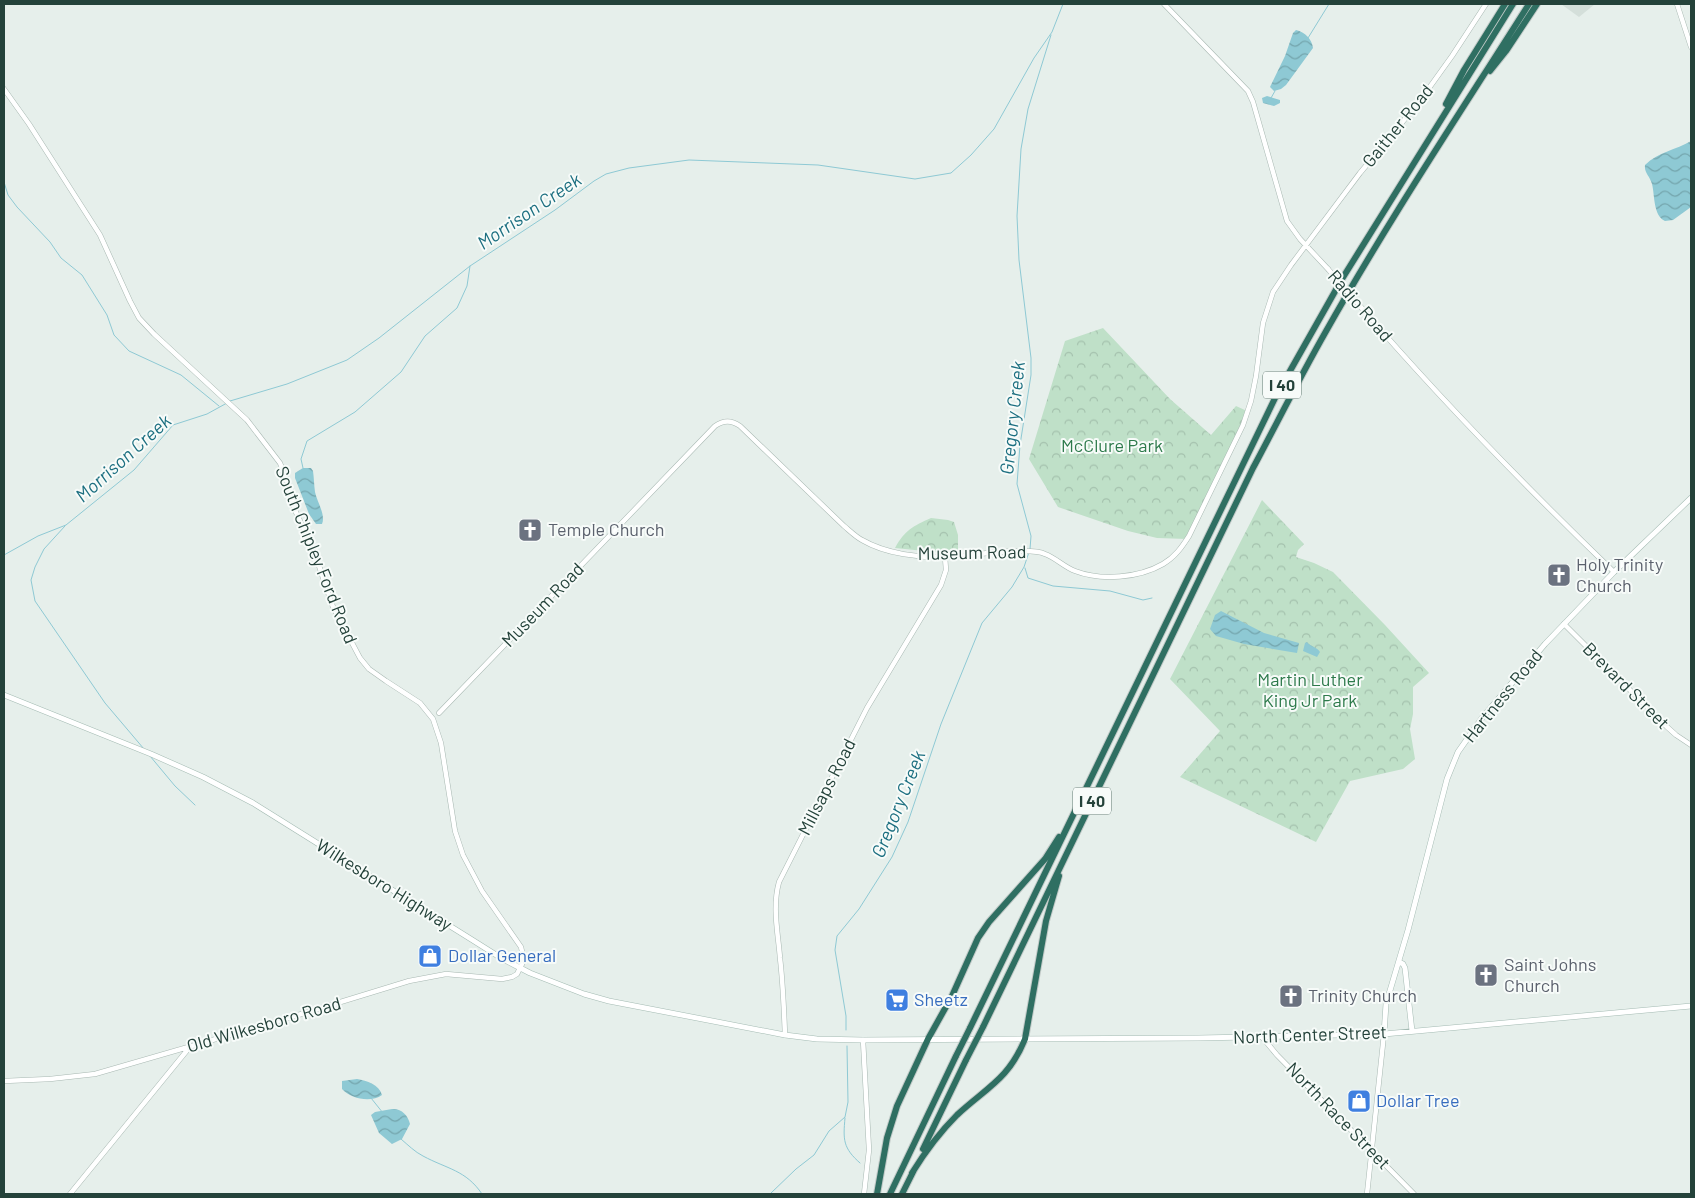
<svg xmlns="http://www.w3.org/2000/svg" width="1695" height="1198" viewBox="0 0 1695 1198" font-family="Barlow,sans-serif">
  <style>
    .built { fill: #d4dfda }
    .forest { fill: url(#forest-crowns) }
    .water { fill: url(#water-waves) }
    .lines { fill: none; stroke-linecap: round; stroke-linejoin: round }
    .stream { stroke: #8ec9d4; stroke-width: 1 }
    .tertiary-casing { stroke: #a8b8b2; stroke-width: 5.5 }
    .secondary-casing { stroke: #a4bbb3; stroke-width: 6 }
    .motorway-casing { stroke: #c2cac8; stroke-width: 8 }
    .tertiary { stroke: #fff; stroke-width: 4.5 }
    .secondary { stroke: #fff; stroke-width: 5 }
    .motorway { stroke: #2f6f62; stroke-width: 6 }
    .tertiary-bridge-casing { stroke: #a8b8b2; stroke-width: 5.5; stroke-linecap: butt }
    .motorway-bridge-casing { stroke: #c2cac8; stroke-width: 8; stroke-linecap: butt }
    .tertiary-bridge { stroke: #fff; stroke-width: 4.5 }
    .motorway-bridge { stroke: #2f6f62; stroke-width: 6 }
    .labels { text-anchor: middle; stroke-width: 4; stroke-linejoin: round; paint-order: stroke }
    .shield { fill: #f7fbf9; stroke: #637a73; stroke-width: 1 }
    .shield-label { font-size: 16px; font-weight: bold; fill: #24423a }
    .street-label { font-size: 18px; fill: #24423a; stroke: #f7fbf9 }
    .park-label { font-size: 18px; fill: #2d7a4b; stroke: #f7fbf9 }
    .worship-label { font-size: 18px; fill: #5b616d; stroke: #f7fbf9; text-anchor: start }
    .shop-label { font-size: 18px; fill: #366cbe; stroke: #f7fbf9; text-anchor: start }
    .water-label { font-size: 19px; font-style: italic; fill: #1c6f80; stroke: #f7fbf9 }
  </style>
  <defs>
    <pattern id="forest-crowns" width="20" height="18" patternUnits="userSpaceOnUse" patternTransform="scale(1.25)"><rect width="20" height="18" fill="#bfe0c8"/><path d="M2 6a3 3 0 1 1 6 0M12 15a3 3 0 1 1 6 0" fill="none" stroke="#a4c1ad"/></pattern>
    <pattern id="water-waves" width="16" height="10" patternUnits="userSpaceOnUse" patternTransform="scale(1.25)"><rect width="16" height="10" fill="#8ec9d4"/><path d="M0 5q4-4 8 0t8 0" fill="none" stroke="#74a5ad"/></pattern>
  </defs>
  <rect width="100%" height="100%" fill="#e6efeb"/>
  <path class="built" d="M1561 4H1595L1579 17Z"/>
  <path class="forest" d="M1103 328 1170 399 1211 435 1236 406 1247 411 1187 539 1157 538 1128 531 1058 507 1029 459 1065 341Z
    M1262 500 1304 544 1298 550 1296 557 1314 563 1333 572 1385 625 1429 673 1413 687V714L1410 729 1415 759 1403 769 1350 781 1316 842 1180 777 1220 731 1170 679Z
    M931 518 948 520 954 522 958 535V551L944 553 895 548C905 530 913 526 931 518Z"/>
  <path class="water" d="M1296 30C1305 32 1312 39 1313 48L1286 85 1281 89 1274 91 1270 87 1285 56 1293 33Z
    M1267 96 1280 100V103L1274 106 1263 103 1262 98Z
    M1691 141V207L1673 220 1665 221C1653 215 1655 196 1652 184 1650 176 1644 173 1645 165 1658 152 1676 150 1691 141Z
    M303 468H311L313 471C314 478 314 485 315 492 317 502 326 515 322 524H316L309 514 295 478V473Z
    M1221 611 1264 633 1299 643 1297 653 1244 644 1216 636 1210 629 1215 615Z
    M1307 642C1311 647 1317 647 1320 652L1317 657 1303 651 1305 643Z
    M357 1079C367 1081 379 1084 382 1095 371 1103 351 1099 342 1089V1081Z
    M392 1109C401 1108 408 1115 410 1124L402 1139 392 1144 379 1133 371 1115 375 1112Z"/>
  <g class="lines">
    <path class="stream" d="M1308 38 1329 4
      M1271 98 1275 91
      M4 182 8 195 17 207 50 242 61 258 82 275 107 315 114 335 129 351 181 375 219 406
      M230 401 287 384 347 360 379 338 470 266 555 210 594 181 606 174 629 168 689 160 818 165 915 179 951 173 971 155 994 129 1034 58 1052 32 1063 4
      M303 468 301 459 307 441 355 412 401 372 425 336 457 308 467 286 470 266
      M65 526 44 549 35 567 31 580 35 601 105 703 144 749
      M4 555 38 536 66 525 134 470 173 425 207 414 227 403
      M1025 568 1028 578 1053 586 1110 591 1143 600 1152 598
      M150 756 175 786 195 805
      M846 1030V1016L835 950 837 936 859 909 892 857 908 822 941 724 982 623 1012 587 1024 567 1030 549 1031 536 1017 484 1020 445 1031 375V358L1019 260 1017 216 1021 149 1028 109 1051 35
      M371 1098 383 1113
      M845 1118C843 1140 843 1148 860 1163
      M401 1139C408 1145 415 1152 423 1156 447 1169 466 1170 482 1194
      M770 1194 796 1169 814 1155 829 1131 845 1117 848 1102 847 1046"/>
    <g class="tertiary-casing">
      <path id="tertiary" d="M1164 4 1248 91 1253 102 1287 221 1300 239 1328 269
        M1677 4 1691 47
        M4 89 29 124 100 235 130 301 139 318 154 334 247 420 280 463 291 491 295 510 315 554 333 607 360 658 369 669 386 681 420 703 433 719 441 743 455 831 463 855 482 891 521 947 524 960 517 974 512 977 502 979 446 974 409 981 295 1016 95 1074 50 1079 4 1081
        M1360 306C1440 399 1526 487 1614 572
        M1564 624 1666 726 1676 735 1691 745
        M439 713 715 426C724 420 731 420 740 426L844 526C850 531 856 537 862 540 886 554 920 558 947 557 973 556 997 550 1023 551 1030 551 1039 551 1045 554 1056 558 1064 567 1075 571 1101 581 1139 578 1163 564 1175 557 1182 547 1189 536L1243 425 1251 401 1256 376 1263 323 1273 292 1291 265 1360 173 1419 102 1452 56 1486 4
        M785 1035C784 1009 783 984 780 958 778 932 772 908 779 882L867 708 941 585 946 570 945 557
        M1262 1037 1277 1055 1414 1194
        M863 1040 869 1150 864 1194
        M70 1194 189 1048
        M1367 1194 1384 1034"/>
    </g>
    <g class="secondary-casing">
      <path id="secondary" d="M4 695 151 754 203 777 253 803 474 941 501 958 530 973 584 994 609 1001 785 1035 817 1039 863 1040 1199 1038 1384 1034 1691 1006
        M1399 962 1403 964 1405 968 1412 1031
        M1384 1034 1386 1004 1408 930 1447 779 1458 752 1482 718 1545 644 1614 572 1691 498"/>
    </g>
    <g class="motorway-casing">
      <path id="motorway" d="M1490 71 1506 51 1537 4
        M1446 104 1464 70 1505 4
        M983 1027 1253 468C1277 423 1300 377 1325 333 1388 221 1460 113 1529 4
        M970 1028 1277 394 1342 279 1513 4
        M923 1149 966 1060
        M912 1173C925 1152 939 1133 957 1115 986 1088 1009 1079 1025 1039L1046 921 1059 876
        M877 1194 887 1138 897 1106 928 1039 952 996 978 938 989 922 1045 859 1059 837
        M890 1194 956 1056
        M902 1194 914 1170"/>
    </g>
    <use href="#tertiary" class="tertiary"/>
    <use href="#secondary" class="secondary"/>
    <use href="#motorway" class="motorway"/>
    <g class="tertiary-bridge-casing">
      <path id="tertiary-bridge" d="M1328 269 1360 306"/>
    </g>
    <g class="motorway-bridge-casing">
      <path id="motorway-bridge" d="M956 1056 970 1028
        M966 1060 983 1027"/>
    </g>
    <use href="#tertiary-bridge" class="tertiary-bridge"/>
    <use href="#motorway-bridge" class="motorway-bridge"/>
  </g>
  <defs>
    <g id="church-square" transform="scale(1.25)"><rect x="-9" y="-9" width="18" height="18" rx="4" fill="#6b7280" stroke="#f7fbf9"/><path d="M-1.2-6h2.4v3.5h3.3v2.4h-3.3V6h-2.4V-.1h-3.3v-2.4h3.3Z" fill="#fff"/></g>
    <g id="shop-square" transform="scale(1.25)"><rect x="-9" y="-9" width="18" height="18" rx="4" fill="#3f7fe0" stroke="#f7fbf9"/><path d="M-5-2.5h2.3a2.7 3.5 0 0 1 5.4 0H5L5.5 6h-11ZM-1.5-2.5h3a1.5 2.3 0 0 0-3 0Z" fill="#fff"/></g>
    <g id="supermarket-square" transform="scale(1.25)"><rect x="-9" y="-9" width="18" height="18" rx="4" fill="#3f7fe0" stroke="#f7fbf9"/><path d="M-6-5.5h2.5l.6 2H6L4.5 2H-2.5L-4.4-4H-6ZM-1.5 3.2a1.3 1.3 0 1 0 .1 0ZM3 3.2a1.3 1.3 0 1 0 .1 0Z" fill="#fff"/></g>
  </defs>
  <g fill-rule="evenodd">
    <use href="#church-square" x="530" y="530"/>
    <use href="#church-square" x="1559" y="575"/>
    <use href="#shop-square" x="430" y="956"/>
    <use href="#church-square" x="1486" y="975"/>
    <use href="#church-square" x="1291" y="996"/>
    <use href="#supermarket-square" x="897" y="1000"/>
    <use href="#shop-square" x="1359" y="1101"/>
  </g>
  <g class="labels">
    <g class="shield">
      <rect x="1263" y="371.5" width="38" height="27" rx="4"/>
      <rect x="1073" y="787.5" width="38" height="27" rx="4"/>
    </g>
    <g class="shield-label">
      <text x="1282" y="391">I 40</text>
      <text x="1092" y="807">I 40</text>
    </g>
    <g class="street-label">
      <text transform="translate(1398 126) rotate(-51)" y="6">Gaither Road</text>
      <text transform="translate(1360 306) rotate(49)" y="6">Radio Road</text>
      <text transform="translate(972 553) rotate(-1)" y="6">Museum Road</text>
      <text transform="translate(316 555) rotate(68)" y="6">South Chipley Ford Road</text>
      <text transform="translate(543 605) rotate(-46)" y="6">Museum Road</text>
      <text transform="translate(1626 686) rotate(45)" y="6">Brevard Street</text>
      <text transform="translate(1503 696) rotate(-51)" y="6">Hartness Road</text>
      <text transform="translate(827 787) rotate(-63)" y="6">Millsaps Road</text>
      <text transform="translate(384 885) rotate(32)" y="6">Wilkesboro Highway</text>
      <text transform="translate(264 1025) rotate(-16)" y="6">Old Wilkesboro Road</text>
      <text transform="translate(1310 1035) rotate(-2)" y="6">North Center Street</text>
      <text transform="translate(1338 1116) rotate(46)" y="6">North Race Street</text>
    </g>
    <g class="park-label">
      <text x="1112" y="452">McClure Park</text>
      <text x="1310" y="686">Martin Luther<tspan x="1310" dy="21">King Jr Park</tspan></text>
    </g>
    <g class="worship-label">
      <text x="548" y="536">Temple Church</text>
      <text x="1576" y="571">Holy Trinity<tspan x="1576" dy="21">Church</tspan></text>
      <text x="1504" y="971">Saint Johns<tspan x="1504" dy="21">Church</tspan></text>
      <text x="1308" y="1002">Trinity Church</text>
    </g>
    <g class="shop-label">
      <text x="448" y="962">Dollar General</text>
      <text x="914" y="1006">Sheetz</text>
      <text x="1376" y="1107">Dollar Tree</text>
    </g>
    <g class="water-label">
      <text transform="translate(529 211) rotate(-34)" y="7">Morrison Creek</text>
      <text transform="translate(1012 418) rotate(-84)" y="7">Gregory Creek</text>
      <text transform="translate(123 458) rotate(-42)" y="7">Morrison Creek</text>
      <text transform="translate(898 804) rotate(-68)" y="7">Gregory Creek</text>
    </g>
  </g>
  <rect width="1695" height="1198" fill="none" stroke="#24423a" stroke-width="10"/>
</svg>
